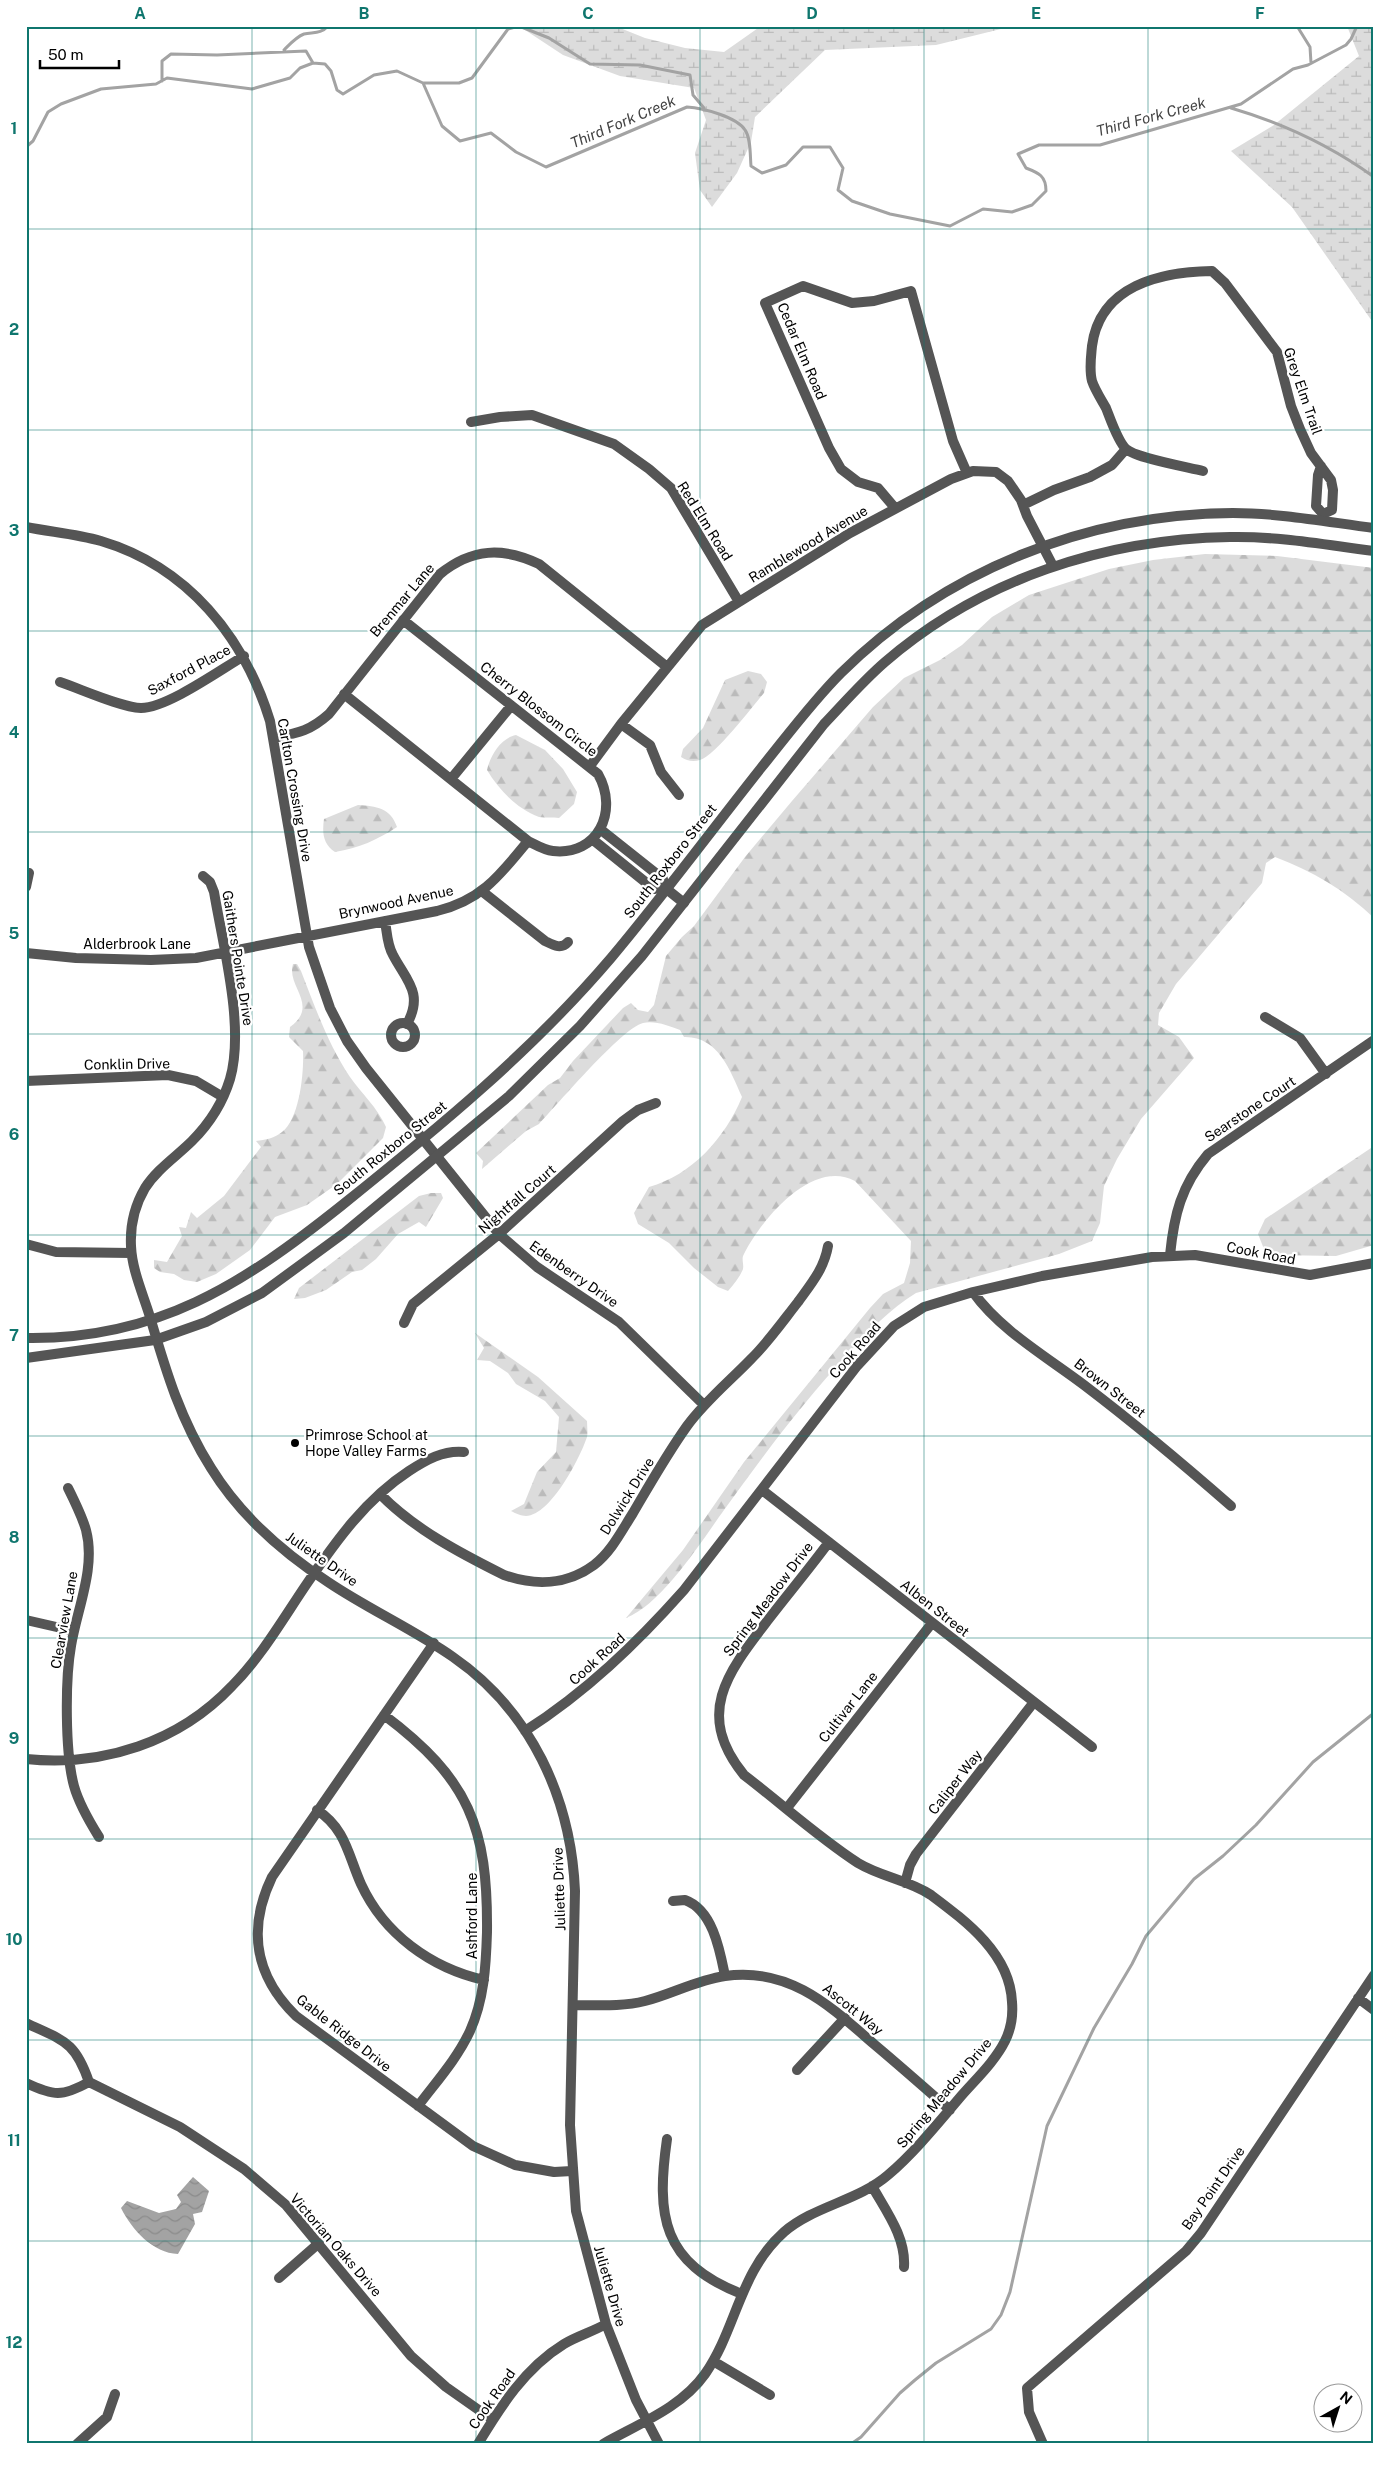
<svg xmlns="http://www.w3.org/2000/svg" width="1400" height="2470" viewBox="0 0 1400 2470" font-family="'Public Sans',sans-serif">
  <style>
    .forest { fill: url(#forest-firs) }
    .wetland { fill: url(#wetland-marsh) }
    .water { fill: url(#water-waves) }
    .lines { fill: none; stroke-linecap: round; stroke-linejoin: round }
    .stream { stroke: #a3a3a3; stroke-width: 3 }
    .minor { stroke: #555; stroke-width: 10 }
    .tertiary { stroke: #555; stroke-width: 10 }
    .grid { fill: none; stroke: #0f766e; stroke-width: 1; stroke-opacity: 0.55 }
    .poi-dot { fill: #000; stroke: #fff; stroke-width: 2 }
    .labels { text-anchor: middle; stroke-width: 4.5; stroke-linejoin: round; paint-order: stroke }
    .street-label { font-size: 14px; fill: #000; stroke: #fff }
    .poi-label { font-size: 14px; fill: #000; stroke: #fff; text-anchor: start }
    .water-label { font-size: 15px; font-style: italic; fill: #444; stroke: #fff }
    .neatline { fill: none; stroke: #0f766e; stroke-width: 2 }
    .grid-label { font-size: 16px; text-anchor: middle; font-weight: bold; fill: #0f766e }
  </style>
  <defs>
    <pattern id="forest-firs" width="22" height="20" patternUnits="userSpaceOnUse" patternTransform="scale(1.25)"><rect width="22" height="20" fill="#dcdcdc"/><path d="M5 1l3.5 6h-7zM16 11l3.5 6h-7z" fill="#bbb"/></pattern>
    <pattern id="wetland-marsh" width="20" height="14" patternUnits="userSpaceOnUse" patternTransform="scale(1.25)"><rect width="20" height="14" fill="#dcdcdc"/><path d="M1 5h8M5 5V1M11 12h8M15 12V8" fill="none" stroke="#bbb"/></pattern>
    <pattern id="water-waves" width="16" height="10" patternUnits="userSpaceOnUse" patternTransform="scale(1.25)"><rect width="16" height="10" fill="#a3a3a3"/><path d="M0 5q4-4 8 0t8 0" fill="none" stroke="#8b8b8b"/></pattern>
  </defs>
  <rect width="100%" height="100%" fill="#fff"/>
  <path class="forest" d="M1205 554 1277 556 1374 568V918C1345 890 1312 871 1275 857L1266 863 1262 883 1176 984 1159 1013 1158 1025 1179 1037 1194 1058 1141 1119 1117 1159 1104 1186 1100 1223 1092 1241 1059 1254 916 1293C890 1309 869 1331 849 1353 803 1402 763 1456 724 1510 701 1542 662 1604 626 1618L683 1550 744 1462 870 1308 883 1294 904 1283 910 1263 911 1241 855 1181C812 1158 761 1220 744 1254 741 1259 744 1263 743 1269 740 1277 734 1284 728 1291L718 1287 694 1268 669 1243 638 1224 634 1213 649 1187C692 1175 725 1138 742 1097 730 1070 718 1036 684 1037L680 1030C670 1026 654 1020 643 1023 622 1028 557 1105 539 1124L526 1131 482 1169 483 1161 476 1153 548 1085 560 1078 573 1061 623 1008 631 1003 638 1010 648 1012 654 1005 666 956 682 937 694 926 745 857 792 801 873 707 904 678 940 660 962 645 992 617 1029 595 1109 569 1153 560Z
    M748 671 761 674 767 682 764 693C752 707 715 756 700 760 693 762 687 761 681 757L683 749 703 728 725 680Z
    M516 735 545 750 563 769 577 792 574 804 559 818C553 817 545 818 539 817 517 809 499 790 487 770 490 756 501 738 516 735Z
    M358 805C376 806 391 808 397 827 377 840 359 848 335 852 323 844 322 833 324 819Z
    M293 964H297L301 971C315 1007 328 1044 350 1077 362 1094 377 1107 386 1127L383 1138 337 1184 307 1205 275 1217 250 1250 216 1274 197 1282 184 1280 174 1274 160 1272 154 1268V1260L167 1262 182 1236 179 1227 186 1228 191 1212 197 1218 224 1196 261 1147 256 1141C265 1140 275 1138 282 1132 300 1118 304 1072 303 1051L289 1037 290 1027C320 1005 286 987 293 964Z
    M1374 1146V1245L1336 1256 1275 1255 1264 1249 1258 1234 1265 1219Z
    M431 1193H441L443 1198 426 1227 419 1222 398 1234 376 1259 362 1270 352 1272 326 1290 305 1298 294 1299 299 1288 419 1196Z
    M475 1333 538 1377 587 1421C587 1426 588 1432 587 1437 580 1458 551 1515 526 1516 521 1516 515 1513 511 1511L524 1504 537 1472 556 1452 559 1417 545 1401 516 1384 508 1373 490 1361 477 1360 484 1348Z"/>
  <path class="wetland" d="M519 26H615L645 38 685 48 724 52 761 26H1013L936 45 825 50 755 117 751 142 737 173 712 207 700 190 695 153 706 120 694 88 620 76 563 55Z
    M1347 26H1374V324L1292 207 1231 151 1274 125 1359 56Z"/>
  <path class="water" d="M193 2177 209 2191 202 2212 193 2214 195 2224 178 2254C153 2253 132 2230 121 2208L127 2201 159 2213 176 2209 181 2202 177 2195Z"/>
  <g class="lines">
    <path class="stream" d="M1297 26 1310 47 1311 63
      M284 50C290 44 296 37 304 34 314 32 321 34 328 26
      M162 81V61L171 54 217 55 306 51 313 63
      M423 83 442 126 460 141 491 133 516 152 546 167 687 107C703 108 737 117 745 130 751 138 750 156 751 166L762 173 786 165 803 147H830L843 168 838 190 852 201 890 214 950 226 983 209 1012 212 1032 205 1046 191C1046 176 1039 173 1026 168L1018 154 1039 145H1100L1241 104 1293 69 1308 65 1346 45 1351 39 1357 26
      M1231 108C1282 123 1331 146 1374 177
      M26 147 33 141 48 112 61 104 101 89 156 84 167 78 252 89 290 78 300 68 313 63 325 64 331 71 337 90 343 94 374 75 397 71 423 83H459L472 78 508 29 519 26 549 38 590 64 640 65 690 75 693 95 704 108
      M851 2444 861 2437 900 2393 915 2380 936 2363 991 2329 1001 2315 1010 2292 1047 2126 1094 2028 1132 1964 1146 1936 1194 1879 1223 1856 1256 1825 1313 1762 1374 1713"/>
    <path class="minor" d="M471 422 500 417 532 415 614 444 649 469 671 488 739 602
      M1321 466 1318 475 1316 506 1323 514 1322 519
      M1203 471C1187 467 1136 458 1126 449 1118 442 1110 418 1106 408 1101 399 1095 390 1092 381 1089 370 1091 357 1092 346 1100 285 1161 272 1212 271L1225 283 1277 352 1291 406 1300 429 1311 453 1331 480 1333 490 1332 510 1323 514
      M1023 505 1054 490 1090 477 1112 465 1126 449
      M895 508 878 488 858 482 841 469 829 448 765 303 803 286 852 303 874 301 911 291 953 441 967 473
      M26 527C51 532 76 534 101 541 188 567 244 637 270 721L309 947 330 1008 347 1041 366 1068 499 1234 537 1267 619 1322 704 1405
      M60 682C81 689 120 707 141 708 167 708 220 670 244 656
      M344 694 528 841C536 845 544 850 553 851 598 856 619 811 598 774L403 620
      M621 724 650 745 661 772 679 795
      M274 738C298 733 310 731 329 714L440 574C472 548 503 547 539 564L667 667
      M590 766 621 724 702 625 850 533 951 479 973 471 996 472 1008 481 1021 500 1027 516 1053 566
      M451 779 511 706
      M600 829 663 879 664 887 684 903
      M592 839 654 889 664 887
      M203 876 210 882 214 892C223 946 245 1027 230 1079 223 1102 210 1123 192 1141 177 1156 157 1169 145 1188 135 1205 130 1226 131 1246 132 1270 143 1294 150 1317 166 1371 180 1419 211 1468 240 1515 282 1552 328 1582 368 1609 413 1629 453 1657 531 1711 571 1798 575 1891L570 2125 576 2211 606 2324 636 2400 659 2444
      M26 887 29 873
      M483 892 545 941C553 945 561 950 568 942
      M385 921C387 932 387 945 393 955 406 980 424 993 407 1024
      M26 953 76 958 151 960 196 958 437 911C482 900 500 875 528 841
      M1265 1017 1300 1038 1326 1074
      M391 1035a12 12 0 1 1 24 0a12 12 0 1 1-24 0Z
      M26 1081 168 1075 196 1081 223 1097
      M26 1244 56 1252 131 1253
      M1170 1255C1174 1215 1181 1186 1208 1154L1374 1040
      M973 1292C1000 1330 1047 1357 1084 1385 1134 1423 1183 1464 1231 1506
      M404 1323 413 1304 499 1234 623 1121 638 1110 656 1103
      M68 1488C75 1502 82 1516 86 1530 96 1568 77 1609 71 1646 65 1680 65 1753 74 1786 79 1804 89 1821 99 1837
      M762 1490 1092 1747
      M380 1494C414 1529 460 1553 504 1575 535 1586 567 1585 594 1565 611 1552 621 1532 633 1513 650 1484 667 1454 687 1426 706 1400 730 1381 752 1358 769 1341 783 1321 798 1302 811 1284 824 1269 828 1246
      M26 1620 74 1631
      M434 1643 272 1877C247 1929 255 1976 296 2016L473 2146 515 2165 554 2172 572 2171
      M384 1715C469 1779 488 1827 487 1932 486 1966 484 2000 470 2031 457 2059 436 2082 418 2106
      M525 1731C586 1692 636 1644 684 1590L857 1366 894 1326 924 1307 973 1292 1042 1276 1152 1257 1195 1255 1310 1275 1374 1263
      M26 1759C103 1767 179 1742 232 1686 262 1656 284 1617 308 1582 336 1541 366 1499 409 1471 426 1460 443 1450 464 1452
      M787 1808 932 1623
      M317 1810C346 1829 348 1855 361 1884 384 1934 431 1968 484 1980
      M905 1883 910 1865 916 1854 1034 1702
      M673 1901 685 1900C713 1910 720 1951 725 1976
      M1358 1998 1374 2010
      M573 2005C597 2005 622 2007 645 2001 672 1994 697 1980 725 1976 790 1967 830 2006 875 2045 900 2066 925 2088 950 2110
      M26 2023C64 2041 75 2041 89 2082L180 2127 244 2169 286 2205 411 2356 446 2387 493 2420
      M797 2070 845 2018
      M26 2083C54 2096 62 2097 89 2082
      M667 2139C656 2216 662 2263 742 2294
      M872 2186C886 2211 906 2237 904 2267
      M279 2278 319 2243
      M713 2361 770 2395
      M77 2444 107 2417 115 2394
      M478 2444C501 2406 525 2368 564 2344 577 2336 592 2332 606 2324
      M603 2444C638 2424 681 2408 705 2374 737 2328 739 2272 784 2232 814 2206 858 2201 888 2175 915 2152 939 2122 962 2095 977 2078 995 2061 1005 2041 1011 2029 1013 2014 1012 2002 1010 1954 967 1922 931 1895 909 1880 881 1877 858 1863 818 1837 782 1804 744 1775 694 1714 728 1672 768 1620 788 1594 809 1569 829 1542
      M1043 2444 1029 2412 1027 2388 1186 2251 1201 2233 1374 1975"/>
    <path class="tertiary" d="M26 1338C157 1340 243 1284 341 1206 437 1129 531 1052 611 958 663 896 711 831 761 768 787 736 812 702 841 673 945 570 1087 514 1233 513 1280 513 1327 522 1374 528
      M26 1358 155 1340 206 1322 262 1293 344 1233 509 1096 580 1026 642 956 824 724C844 703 863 681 885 662 981 579 1105 539 1230 537 1278 536 1326 545 1374 551"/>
  </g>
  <path class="grid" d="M252 26V2444M476 26V2444M700 26V2444M924 26V2444M1148 26V2444M26 229H1374M26 430H1374M26 631H1374M26 832H1374M26 1034H1374M26 1235H1374M26 1436H1374M26 1638H1374M26 1839H1374M26 2040H1374M26 2241H1374"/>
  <circle class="poi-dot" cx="295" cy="1443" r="5"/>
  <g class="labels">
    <g class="street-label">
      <text transform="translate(802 351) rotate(67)" y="5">Cedar Elm Road</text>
      <text transform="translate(1303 391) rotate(71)" y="5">Grey Elm Trail</text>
      <text transform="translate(705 521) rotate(58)" y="5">Red Elm Road</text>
      <text transform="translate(808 544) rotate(-31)" y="5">Ramblewood Avenue</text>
      <text transform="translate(402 600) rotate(-50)" y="5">Brenmar Lane</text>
      <text transform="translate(189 670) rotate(-28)" y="5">Saxford Place</text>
      <text transform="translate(539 709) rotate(38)" y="5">Cherry Blossom Circle</text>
      <text transform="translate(295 790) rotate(80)" y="5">Carlton Crossing Drive</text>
      <text transform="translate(670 861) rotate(-52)" y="5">South Roxboro Street</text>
      <text transform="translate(396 902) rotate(-12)" y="5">Brynwood Avenue</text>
      <text x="137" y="949">Alderbrook Lane</text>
      <text transform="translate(238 958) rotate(81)" y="5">Gaithers Pointe Drive</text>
      <text transform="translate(127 1064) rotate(-1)" y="5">Conklin Drive</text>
      <text transform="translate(1250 1109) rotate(-34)" y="5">Searstone Court</text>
      <text transform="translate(390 1148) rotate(-39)" y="5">South Roxboro Street</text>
      <text transform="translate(517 1199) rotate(-41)" y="5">Nightfall Court</text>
      <text transform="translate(1261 1253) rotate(11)" y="5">Cook Road</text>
      <text transform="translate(574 1274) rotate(35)" y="5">Edenberry Drive</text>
      <text transform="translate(855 1350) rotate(-49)" y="5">Cook Road</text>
      <text transform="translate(1110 1388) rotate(38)" y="5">Brown Street</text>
      <text transform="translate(627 1496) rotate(-58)" y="5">Dolwick Drive</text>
      <text transform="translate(322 1559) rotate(35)" y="5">Juliette Drive</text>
      <text transform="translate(768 1599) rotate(-53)" y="5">Spring Meadow Drive</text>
      <text transform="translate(935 1608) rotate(38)" y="5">Alben Street</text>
      <text transform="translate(64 1620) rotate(-80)" y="5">Clearview Lane</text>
      <text transform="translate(597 1659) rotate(-42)" y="5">Cook Road</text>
      <text transform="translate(848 1707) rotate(-52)" y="5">Cultivar Lane</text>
      <text transform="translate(955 1782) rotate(-52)" y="5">Caliper Way</text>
      <text transform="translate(559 1889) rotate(-92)" y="5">Juliette Drive</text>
      <text transform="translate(472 1916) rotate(-90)" y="5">Ashford Lane</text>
      <text transform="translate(853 2009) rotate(39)" y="5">Ascott Way</text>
      <text transform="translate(344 2033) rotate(38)" y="5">Gable Ridge Drive</text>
      <text transform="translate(944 2093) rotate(-50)" y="5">Spring Meadow Drive</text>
      <text transform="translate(1213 2188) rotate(-55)" y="5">Bay Point Drive</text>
      <text transform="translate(336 2245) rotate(49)" y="5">Victorian Oaks Drive</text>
      <text transform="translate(610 2286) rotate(74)" y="5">Juliette Drive</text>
      <text transform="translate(492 2399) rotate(-55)" y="5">Cook Road</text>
    </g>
    <g class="poi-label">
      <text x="305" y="1440">Primrose School at<tspan x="305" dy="16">Hope Valley Farms</tspan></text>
    </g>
    <g class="water-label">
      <text transform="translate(1151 117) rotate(-15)" y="5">Third Fork Creek</text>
      <text transform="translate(623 122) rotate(-23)" y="5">Third Fork Creek</text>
    </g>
  </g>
  <rect width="1400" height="2470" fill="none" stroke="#ffffff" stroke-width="55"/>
  <g transform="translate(1338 2408) rotate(39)"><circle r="24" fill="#ffffff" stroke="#999999"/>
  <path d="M0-4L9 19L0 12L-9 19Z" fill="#000000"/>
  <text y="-8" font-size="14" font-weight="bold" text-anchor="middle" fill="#000000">N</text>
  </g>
  <path d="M40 60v8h79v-8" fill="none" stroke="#000000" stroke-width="2.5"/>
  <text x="48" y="60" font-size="15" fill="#000000" stroke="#ffffff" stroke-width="4" paint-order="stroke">50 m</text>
  <rect x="28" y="28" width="1344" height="2414" class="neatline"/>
  <g class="grid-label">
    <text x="140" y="19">A</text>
    <text x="364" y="19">B</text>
    <text x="588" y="19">C</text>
    <text x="812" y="19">D</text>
    <text x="1036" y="19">E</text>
    <text x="1260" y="19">F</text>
    <text x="14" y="134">1</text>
    <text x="14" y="335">2</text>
    <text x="14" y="536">3</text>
    <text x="14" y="738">4</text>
    <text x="14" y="939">5</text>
    <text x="14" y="1140">6</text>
    <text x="14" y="1341">7</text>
    <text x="14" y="1543">8</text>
    <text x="14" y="1744">9</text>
    <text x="14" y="1945">10</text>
    <text x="14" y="2146">11</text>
    <text x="14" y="2348">12</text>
  </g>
</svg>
